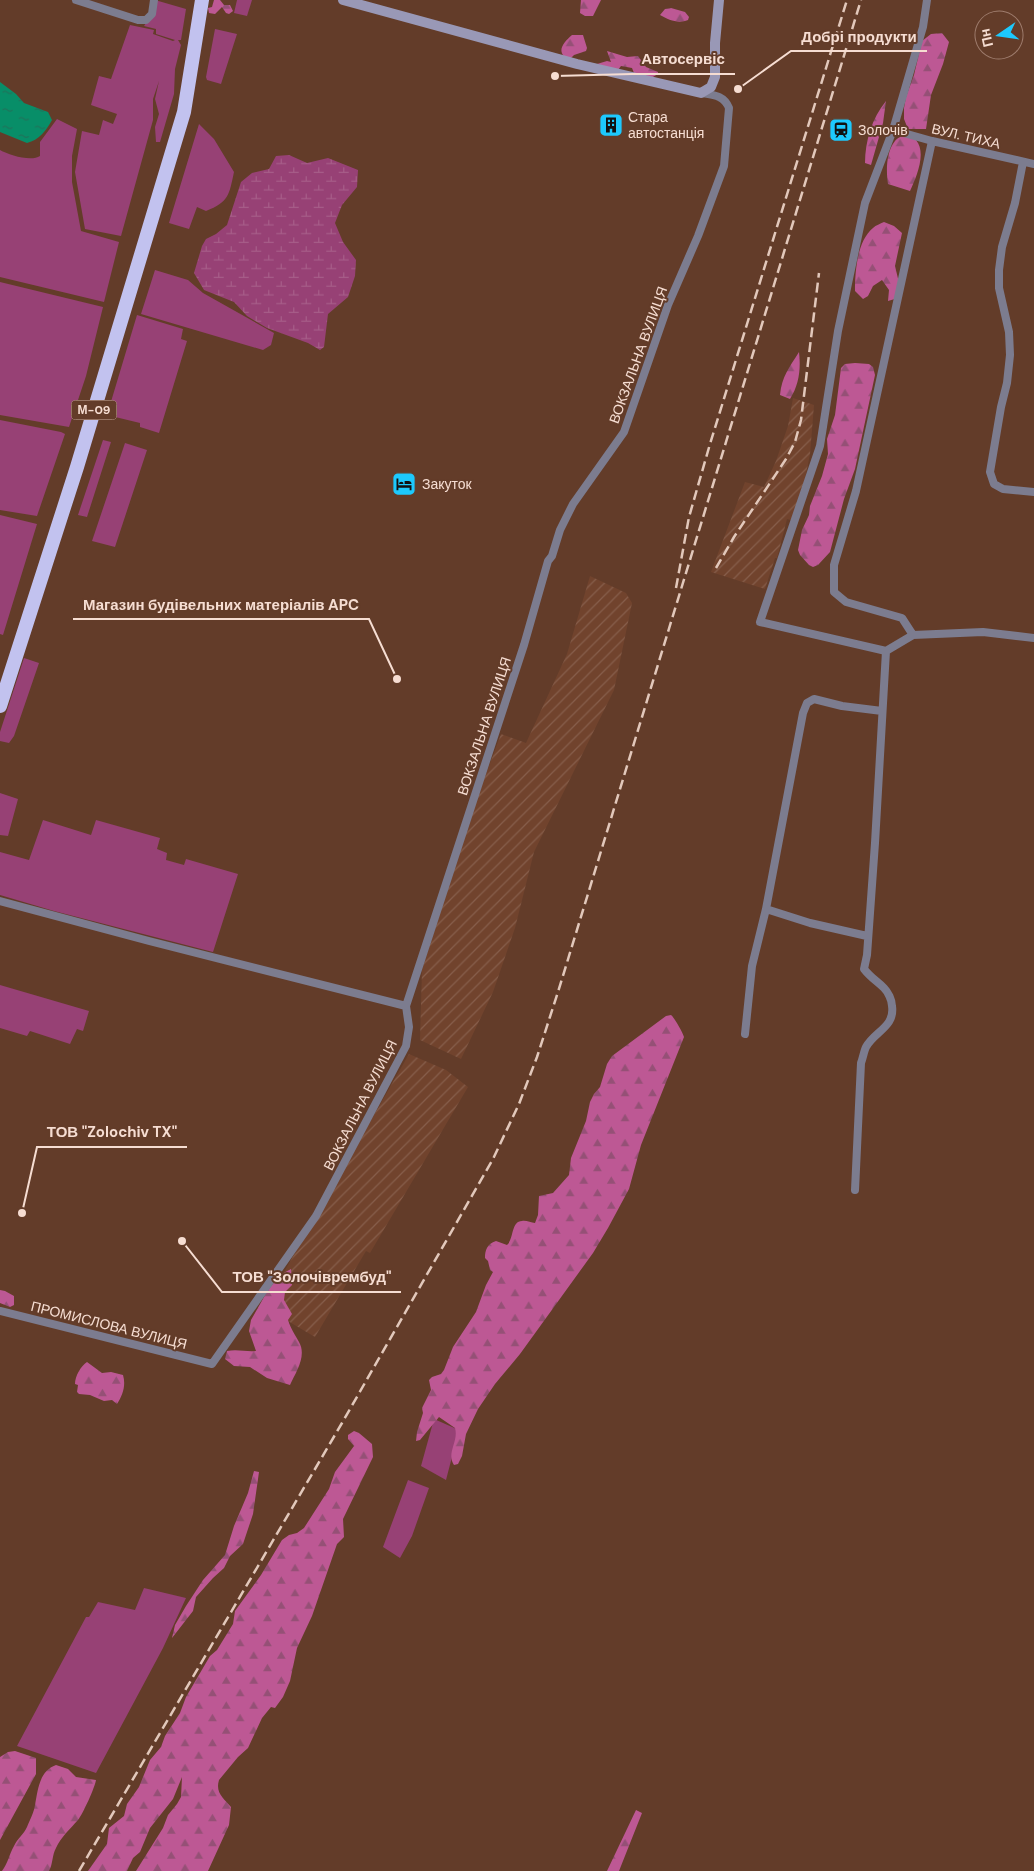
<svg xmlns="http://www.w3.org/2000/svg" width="1034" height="1871" viewBox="0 0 1034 1871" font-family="'DM Sans',sans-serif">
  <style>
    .industrial { fill: url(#industrial-furrows) }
    .green { fill: #974175 }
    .forest { fill: url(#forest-firs) }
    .wetland { fill: url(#wetland-marsh) }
    .water { fill: url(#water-ripples) }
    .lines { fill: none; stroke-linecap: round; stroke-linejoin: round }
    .street { stroke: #7c7c8f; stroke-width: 8 }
    .secondary { stroke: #9998b6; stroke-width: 10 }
    .highway { stroke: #c2c2ef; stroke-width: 14 }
    .rail { stroke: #e2c8bb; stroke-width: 2.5; stroke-dasharray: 10 5; stroke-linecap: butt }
    .labels { text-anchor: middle; stroke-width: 4; stroke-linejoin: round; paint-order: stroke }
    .shield { fill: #633c29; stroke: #caad9f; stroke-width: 1 }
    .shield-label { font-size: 12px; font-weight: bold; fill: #f6ddd2 }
    .poi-label { font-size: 14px; fill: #f6ddd2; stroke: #633c29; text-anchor: start }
    .street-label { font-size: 14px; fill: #f6ddd2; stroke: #633c29 }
    .leader { fill: none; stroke: #f6ddd2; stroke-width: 2 }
    .callout-dot { fill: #f6ddd2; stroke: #633c29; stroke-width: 2 }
    .callout-label { font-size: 15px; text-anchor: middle; font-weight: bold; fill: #f6ddd2; stroke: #633c29; stroke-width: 4; stroke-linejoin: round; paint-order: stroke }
  </style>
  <defs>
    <pattern id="industrial-furrows" width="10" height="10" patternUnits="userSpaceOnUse" patternTransform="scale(1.25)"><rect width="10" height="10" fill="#71432d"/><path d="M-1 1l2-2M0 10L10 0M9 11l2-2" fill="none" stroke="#865e4b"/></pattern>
    <pattern id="forest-firs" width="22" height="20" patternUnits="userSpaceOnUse" patternTransform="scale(1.25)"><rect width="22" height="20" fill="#bd5894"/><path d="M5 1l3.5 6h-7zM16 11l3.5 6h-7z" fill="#955076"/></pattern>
    <pattern id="wetland-marsh" width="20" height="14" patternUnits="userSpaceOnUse" patternTransform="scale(1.25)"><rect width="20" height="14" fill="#974175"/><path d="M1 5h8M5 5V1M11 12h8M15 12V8" fill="none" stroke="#a65c88"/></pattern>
    <pattern id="water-ripples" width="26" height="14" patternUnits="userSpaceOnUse" patternTransform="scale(1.25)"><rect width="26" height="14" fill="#088e68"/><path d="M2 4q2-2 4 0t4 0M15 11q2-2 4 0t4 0" fill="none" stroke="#1f735a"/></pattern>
  </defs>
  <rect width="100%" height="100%" fill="#633c29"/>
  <path class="industrial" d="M793 398 814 405 810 454 805 479 791 520 787 519 777 558H775L765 589 711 572 745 482 764 487 776 461 788 426Z
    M590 576 626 593 632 603 614 690 534 852 515 928 493 992 461 1059 420 1040 422 970 475 803 501 734 526 743 567 654Z
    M409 1054 446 1070 468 1087 370 1253 366 1251 315 1337 264 1307Z"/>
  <path class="green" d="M155 0 186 9 181 40H178L181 45 175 69 174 94 160 142H156L155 127 159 114 155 99 159 81 153 99V120L121 236 85 229 75 172 82 131 99 135 103 120 113 124 117 114 91 105 99 76 111 79 130 25 154 30 153 34 173 41 175 40 156 34V29L144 26 150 17Z
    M237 0H252L247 16 234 13Z
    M215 29 237 34 221 84 207 80 206 77Z
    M57 119 77 129 72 156V182L81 231 119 242 104 302 0 277V150C9 155 31 162 40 156V142Z
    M199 124 214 139 234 172C229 195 229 202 206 211L197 207 189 229 169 223Z
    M155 270 188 280 203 293 274 333 271 345 263 350 141 314Z
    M0 282 103 307 86 376 69 427 0 415Z
    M137 315 183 329 181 339 187 341 159 433 140 427V423L107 415Z
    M0 420 61 432 65 434 37 516 0 510Z
    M103 440 111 442 87 517 78 515Z
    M125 443 147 450 115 547 92 541Z
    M0 515 37 524 3 635 0 634Z
    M24 658 39 663 14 736 9 743 0 741V732Z
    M0 793 18 799 8 836 0 835Z
    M43 820 91 835 96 820 160 838 157 849 167 853 166 860 184 865 186 859 238 874 213 952 54 911 0 895V852L29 860Z
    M0 985 89 1011 83 1031 77 1029 70 1044 30 1031 27 1036 0 1028Z
    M434 1419 459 1430 446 1480 421 1466Z
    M408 1480 429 1488 412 1536 400 1558 383 1547Z
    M144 1588 186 1598 163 1648 96 1773 17 1746 86 1617H89L98 1602 135 1610Z"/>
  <path class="forest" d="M214 0H220L224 5H230L233 11 229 14 226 13 222 7 215 14 209 13 208 8 212 7Z
    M581 0H601L593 16H585L580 13Z
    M671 8 685 12 689 17 688 20C678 24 669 20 660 15L665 9Z
    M942 33 949 42 943 64 931 95 926 129H908L904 119V108L906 97 914 75 922 41 931 34Z
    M572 35H583L587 48 586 51 574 55 569 60C555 52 563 43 572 35Z
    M607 51 627 57 638 56 646 67 658 72V74L651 78 634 73 632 68 621 66 618 70 597 64 607 61 611 62Z
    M886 101 883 123 871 165 865 163C865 141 872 118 886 101Z
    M905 135C909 136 914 137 916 140 927 153 916 178 910 191L888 184C886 171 886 152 895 141 897 138 902 136 905 135Z
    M884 222 894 226 902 233 895 266 900 287 898 298 888 301 889 290 882 280 873 286 868 296 863 299 855 291C855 272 857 241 873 228 876 225 880 224 884 222Z
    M799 352C801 369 799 385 790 399L780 395C782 376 789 368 799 352Z
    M855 363 869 364 873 367 875 375 855 469 844 499 830 552 818 565 813 567 809 565 800 555 798 550 802 530 809 515 810 506 822 476 828 454 827 439 835 415 841 368 845 364Z
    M671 1015C674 1017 683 1033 684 1037L641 1145 629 1189 608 1228 593 1253 520 1354 495 1384 478 1409 466 1434 462 1456 458 1464 454 1465C446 1453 459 1441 455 1428L439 1417 420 1440 416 1441 417 1432 423 1413 422 1408 431 1390 429 1380 432 1377 441 1374 444 1370 453 1347 476 1312 486 1285 493 1272 490 1270 488 1261 485 1258C485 1250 487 1244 496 1241L507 1245C514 1239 511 1221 522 1221 526 1220 531 1223 535 1223L538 1215 539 1196 553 1193 569 1175 571 1158 586 1121 590 1102 594 1094 600 1087 607 1064 612 1056 666 1016Z
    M291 1269 292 1285 285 1292 284 1300 292 1314 288 1320C291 1329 294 1333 299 1342 307 1356 296 1372 290 1385L267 1378 250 1367 234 1366 225 1359 227 1351C238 1349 246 1352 256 1351L249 1331 251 1320 268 1290 280 1275Z
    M0 1290 5 1291 14 1296V1305L10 1307 0 1303Z
    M87 1362 102 1373 111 1372 123 1375C126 1385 123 1395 117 1404L112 1400 104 1401 90 1395 79 1394 77 1392 78 1385 75 1384C75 1376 81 1366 87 1362Z
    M354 1431 359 1433 372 1444 373 1457 343 1519 344 1537 337 1544 312 1616 297 1648 290 1681 283 1697 275 1708 271 1707 262 1718 248 1748 238 1757 219 1780C215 1793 224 1799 231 1807L229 1825 208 1871H136L163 1828 168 1815 177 1804 181 1797 182 1777 173 1799 150 1828 140 1852 133 1858 127 1871H88L107 1844 109 1828 124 1816 127 1804 139 1787 150 1760 161 1747 165 1736 180 1713 186 1697 210 1656 217 1650 233 1624 235 1611 261 1575 282 1540 289 1535 297 1533 304 1528 329 1489 335 1472 354 1446 348 1439V1435Z
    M254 1471 259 1472 253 1514 243 1544 230 1556 224 1568 213 1578 196 1597 193 1611 172 1638 175 1625 186 1606 203 1580 225 1555 234 1526 248 1493Z
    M15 1751 36 1758V1774L0 1840V1757L8 1752Z
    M56 1765 68 1769 76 1777 96 1780C95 1787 83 1814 78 1820 70 1829 61 1837 56 1848 52 1855 53 1864 49 1871H2C8 1863 9 1855 14 1846 17 1839 24 1834 27 1827 30 1820 34 1812 35 1805 38 1790 39 1771 56 1765Z
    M636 1810 642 1813 619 1871H607Z"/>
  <path class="wetland" d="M289 155 307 163 328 158 358 170 357 187 342 205 335 223 343 242 356 260 355 276 348 297 328 314 324 347 320 350 308 343 267 328 247 316 234 302 204 290 194 273 202 246 206 239 216 234 227 225 241 182 252 173 269 169 276 156Z"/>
  <path class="water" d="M0 82 16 94 24 103 48 112 52 120C46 131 39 140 27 143L0 132Z"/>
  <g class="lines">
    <path class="street" d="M76 0 138 20H146L152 14 154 0
      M927 0 923 27 893 130 865 203 838 331 820 446 760 622 886 651 913 635 902 618 846 602 834 592V565L856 491 932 141
      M893 130 932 141 1034 164
      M1023 162 1015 203 1002 247 999 270V288L1009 332 1010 355 1007 383 1001 407 990 472 994 484 1003 489 1034 492
      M913 635 983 632 1034 638
      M0 901 149 941 406 1006
      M766 909 810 923 867 936
      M745 1034 752 966 766 909 803 713 807 703 814 699 842 706 882 711
      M855 1190 861 1063C863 1058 864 1051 866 1047 875 1031 895 1027 892 1006 892 1000 888 992 884 988 877 981 871 978 864 969L867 955 875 843 886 651
      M0 1311 212 1364 316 1216 406 1046 409 1027 406 1006 524 645 548 561 552 556 560 530 573 504 624 432 668 305 698 236 724 166 729 108C724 95 713 95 701 93"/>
    <path class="secondary" d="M343 0 577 64 701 93 711 87 715 77V43L719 0"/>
    <path class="highway" d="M0 706 77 467 184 112 202 0"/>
    <path class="rail" d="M716 568 734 537 786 459 795 442 801 420 819 273
      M676 588 689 517 710 444 847 0
      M79 1871 342 1423 493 1159 519 1104 537 1057 558 992 861 0"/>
  </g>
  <defs>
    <g id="building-square" transform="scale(1.25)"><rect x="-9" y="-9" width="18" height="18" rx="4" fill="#1dc9fd" stroke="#633c29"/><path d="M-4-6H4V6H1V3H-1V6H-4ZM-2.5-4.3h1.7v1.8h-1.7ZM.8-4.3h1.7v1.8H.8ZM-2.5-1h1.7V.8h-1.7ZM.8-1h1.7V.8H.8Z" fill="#111"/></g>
    <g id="station-square" transform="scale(1.25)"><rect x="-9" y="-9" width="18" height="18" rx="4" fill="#1dc9fd" stroke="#633c29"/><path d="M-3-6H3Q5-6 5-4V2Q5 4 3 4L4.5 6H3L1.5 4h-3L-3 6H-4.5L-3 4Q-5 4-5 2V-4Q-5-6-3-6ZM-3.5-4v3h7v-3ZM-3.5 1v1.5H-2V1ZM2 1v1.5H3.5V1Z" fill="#111"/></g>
    <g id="hotel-square" transform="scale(1.25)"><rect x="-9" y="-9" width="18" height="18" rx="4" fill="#1dc9fd" stroke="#633c29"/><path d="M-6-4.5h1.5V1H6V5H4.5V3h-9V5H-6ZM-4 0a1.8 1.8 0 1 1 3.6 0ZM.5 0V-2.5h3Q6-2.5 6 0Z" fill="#111"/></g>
  </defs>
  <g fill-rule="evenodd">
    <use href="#building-square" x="611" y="125"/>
    <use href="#station-square" x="841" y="130"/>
    <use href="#hotel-square" x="404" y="484"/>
  </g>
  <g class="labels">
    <rect class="shield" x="71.5" y="400.5" width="45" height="19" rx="4"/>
    <g class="shield-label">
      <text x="94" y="414">М-09</text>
    </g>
    <g class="poi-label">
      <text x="628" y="122">Стара<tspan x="628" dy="16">автостанція</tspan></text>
      <text x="858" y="135">Золочів</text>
      <text x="422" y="489">Закуток</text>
    </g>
    <g class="street-label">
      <text transform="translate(966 136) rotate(13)" y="5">ВУЛ. ТИХА</text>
      <text transform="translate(638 355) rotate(-70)" y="5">ВОКЗАЛЬНА ВУЛИЦЯ</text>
      <text transform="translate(484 726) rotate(-72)" y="5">ВОКЗАЛЬНА ВУЛИЦЯ</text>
      <text transform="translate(360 1105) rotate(-63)" y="5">ВОКЗАЛЬНА ВУЛИЦЯ</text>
      <text transform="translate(109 1325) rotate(14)" y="5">ПРОМИСЛОВА ВУЛИЦЯ</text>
    </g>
  </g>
  <path class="leader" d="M738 89L791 51H927M555 76L632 74H735M397 679L369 619H73M22 1213L37 1147H187M182 1241L222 1292H401"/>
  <g class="callout-dot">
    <circle cx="738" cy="89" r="5"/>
    <circle cx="555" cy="76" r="5"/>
    <circle cx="397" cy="679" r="5"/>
    <circle cx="22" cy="1213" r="5"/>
    <circle cx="182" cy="1241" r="5"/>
  </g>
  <g class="callout-label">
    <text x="859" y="42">Добрі продукти</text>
    <text x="683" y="64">Автосервіс</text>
    <text x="221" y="610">Магазин будівельних матеріалів APC</text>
    <text x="112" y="1137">ТОВ "Zolochiv TX"</text>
    <text x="312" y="1282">ТОВ "Золочіврембуд"</text>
  </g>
  <g transform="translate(999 35) rotate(257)"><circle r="24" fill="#633c29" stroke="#9e7c6d"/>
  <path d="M0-4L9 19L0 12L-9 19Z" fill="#1dc9fd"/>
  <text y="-8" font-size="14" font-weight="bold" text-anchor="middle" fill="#f6ddd2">Пн</text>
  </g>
</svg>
